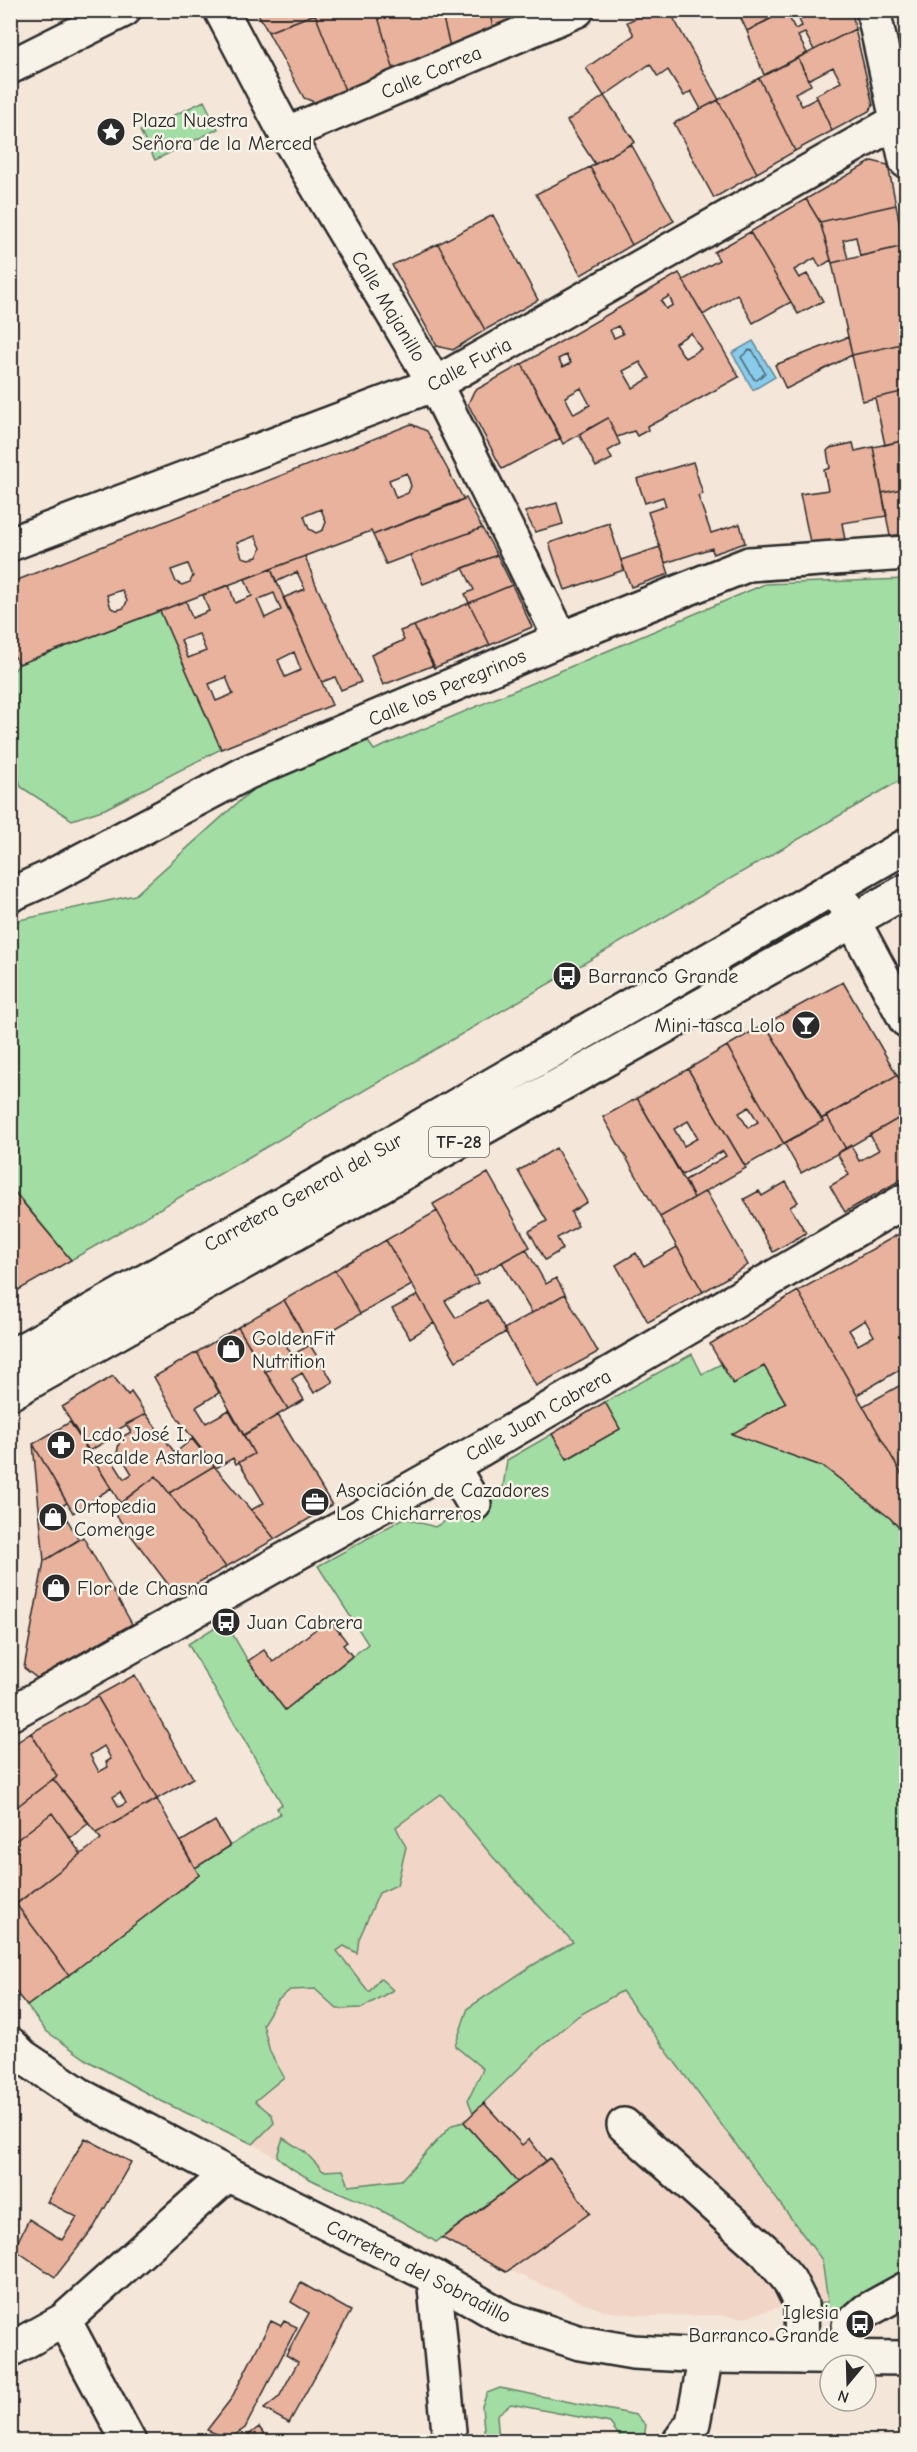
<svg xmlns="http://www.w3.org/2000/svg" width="917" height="2452" viewBox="0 0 917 2452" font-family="'Comic Neue',sans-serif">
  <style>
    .built { fill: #f1d6c7 }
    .green { fill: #a2dda4; stroke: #668468; stroke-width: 1.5 }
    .water { fill: #88cbea; stroke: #638b9e; stroke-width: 1.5 }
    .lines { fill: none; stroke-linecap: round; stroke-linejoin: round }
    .shore { stroke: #506b77; stroke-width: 1.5 }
    .building { fill: #e9b29d; stroke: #2b2b2b; stroke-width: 1.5; fill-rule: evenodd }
    .minor-casing { stroke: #2b2b2b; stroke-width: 38 }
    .major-casing { stroke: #2b2b2b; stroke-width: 38 }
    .minor { stroke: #f7f3e8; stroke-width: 33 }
    .major { stroke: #f7f3e8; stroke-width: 33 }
    .labels { text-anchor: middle; stroke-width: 5; stroke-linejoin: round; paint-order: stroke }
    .shield { fill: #f7f3e8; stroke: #686764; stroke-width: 1.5 }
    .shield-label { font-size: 18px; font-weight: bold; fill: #2b2b2b }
    .street-label { font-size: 20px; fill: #2b2b2b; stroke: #f7f3e8 }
    .poi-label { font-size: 20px; fill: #2b2b2b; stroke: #f7f3e8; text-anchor: start }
  </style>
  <rect width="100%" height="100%" fill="#f4e6d9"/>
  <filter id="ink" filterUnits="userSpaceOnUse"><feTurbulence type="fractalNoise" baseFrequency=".0167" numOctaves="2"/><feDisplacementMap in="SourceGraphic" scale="12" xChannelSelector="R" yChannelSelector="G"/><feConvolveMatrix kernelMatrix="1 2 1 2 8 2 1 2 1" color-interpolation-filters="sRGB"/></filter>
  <g filter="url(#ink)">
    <path class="built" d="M448 1762 622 1991 822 2261 828 2303 786 2305 742 2318 716 2315 648 2316 603 2311 508 2270 590 2213 550 2158 517 2182 464 2122 381 2211 322 2184 253 2144 223 2131 251 2023 372 1844Z"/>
    <path class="green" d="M204 101 218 129 155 160 140 131Z
      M906 579V777L71 1260 11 1187 10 922 135 895 263 780 367 740 374 750 765 584Z
      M160 611 221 749 105 809 72 820 21 787 11 751V675L19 664Z
      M692 1354 702 1374 721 1364 733 1384 764 1366 786 1403 733 1434 824 1467 890 1518 906 1535V2277L845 2320 822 2312 816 2303 828 2302 822 2260 622 1991 578 2016 542 2046 473 2113 468 2100 483 2069 455 2046 468 2008 533 1965 573 1942 492 1856 441 1794 396 1827 406 1847 397 1885 379 1893 359 1939 357 1953 344 1946 337 1951 369 1992 380 1978 393 1990 362 2008 337 2009 315 1989 290 1990 277 2001 263 2024 270 2052 284 2077 255 2101 272 2115 274 2123 253 2144 161 2101 90 2062 46 2031 27 2006 199 1875 195 1868 280 1814 277 1808 282 1804 188 1644 225 1621 248 1661 285 1710 368 1644 318 1566 404 1518 435 1527 503 1487 507 1460 552 1434 568 1459 620 1429 605 1402Z
      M464 2122 517 2182 436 2242C418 2231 399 2219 380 2210 350 2195 299 2180 277 2156L283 2138 305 2152 323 2171 343 2170 349 2186 401 2180 452 2125Z
      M500 2388 636 2415 646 2425 644 2438 641 2441H623L610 2423 511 2404 497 2415 499 2441H485L482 2406 487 2393Z"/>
    <path class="water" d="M753 341 775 377 753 390 732 353Z"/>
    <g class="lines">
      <path class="shore" d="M749 350 753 351 765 373 757 380 754 379 741 357Z"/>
    </g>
    <path class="building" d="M256 10H326L268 32Z
      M326 10H376L394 71 346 93 315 14Z
      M376 10H441L450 47 394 71Z
      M441 10H489L493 28 450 47Z
      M489 10H534L493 28Z
      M654 10H669L719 100 701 109 691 91 684 96 668 70 658 77 650 64 604 96 586 68 634 35 627 22Z
      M737 10H786L747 31Z
      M795 10H852L855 29 814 50 805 33 798 36 807 53 764 75 747 31 786 11 795 29 802 26Z
      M315 14 346 93 319 104 304 98 268 32Z
      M855 29 873 105 869 111 832 131 816 95 841 82 833 67 808 80 798 58Z
      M798 58 811 85 795 93 802 106 817 98 832 131 795 151 759 78Z
      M759 78 795 151 757 173 718 100Z
      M604 96 635 142 595 164 567 121Z
      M718 100 757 173 714 198 674 123Z
      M631 144 674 221 632 245 590 167Z
      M872 161 888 165 896 205 820 222 806 199Z
      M590 167 632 245 581 275 536 194Z
      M806 199 820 222 831 260 820 267 815 258 794 270 799 278 807 274 823 301 798 314 750 232Z
      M896 205 904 246 860 256 856 237 843 240 848 259 832 263 820 222Z
      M493 215 538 300 485 330 438 244Z
      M750 232 791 302 753 323 737 294 703 315 683 280 719 260 714 252Z
      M438 244 485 330 453 350 437 346 392 265Z
      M904 246 906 258V343L852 355 832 263Z
      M679 273 739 377 661 420 647 426 648 430 637 436 634 431 617 437 608 418 563 444 522 364ZM669 296 673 305 666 309 661 301ZM618 326 623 334 614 338 610 330ZM691 333 701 349 685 358 675 343ZM566 355 571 363 563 367 558 359ZM640 362 650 378 633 388 623 371ZM581 388 590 405 574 414 565 397Z
      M848 337 852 355 786 389 775 365Z
      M906 343V391L862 401 852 355Z
      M522 364 561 438 502 469 468 404 474 391Z
      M906 391V440L885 445 875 398Z
      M608 418 620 444 608 451 612 459 596 467 579 434Z
      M411 424 427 431 464 500 373 535 371 531 358 536 19 664 10 649V583ZM407 473 411 486 408 493 396 498 389 480ZM321 509 326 522 323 530 316 533 309 529 304 516ZM255 536 261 548 257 557 249 559 242 557 237 543ZM188 564 193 576 190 582 182 585 176 582 171 570ZM122 590 127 601 124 608 117 610 111 608 107 595Z
      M906 440V488L882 493 873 447Z
      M853 443 855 451 873 447 887 516 842 523 845 540 810 542 800 494 828 490 824 470 830 468 827 451 830 448Z
      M693 462 703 494 698 496 711 533 740 524 745 543 713 554 712 548 665 563 648 512 666 506 663 497 645 503 637 479Z
      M906 488V534L890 536 882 493Z
      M466 498 482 528 386 564 373 535Z
      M557 503 563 524 535 532 525 512Z
      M609 523 624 570 565 590 549 543Z
      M482 528 497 555 423 584 410 555Z
      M660 547 669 574 631 587 621 560Z
      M497 555 512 585 469 603 465 594 474 590 463 568Z
      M305 556 316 585 361 682 341 690 335 677 322 682 283 598 305 589 297 572 276 582 271 569Z
      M271 569 332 705 221 749 160 611 186 601 192 618 209 611 203 595 229 585 235 603 252 596 245 579ZM274 593 281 610 265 618 257 600ZM199 634 206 651 188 658 181 640ZM294 652 301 670 285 677 278 660ZM226 677 233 694 216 701 209 684Z
      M512 585 532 627 490 645 469 603Z
      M469 603 490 645 434 668 414 626Z
      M414 626 434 665 383 685 371 655 404 640 400 631Z
      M843 982 897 1075 821 1119 765 1024Z
      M765 1024 823 1121 784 1144 727 1046Z
      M727 1046 784 1144 745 1166 688 1069ZM749 1107 758 1122 748 1128 739 1113Z
      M688 1069 746 1168 694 1198 685 1180 726 1156 723 1151 682 1175 637 1098ZM688 1121 698 1138 684 1146 674 1129Z
      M897 1075 906 1091V1114L846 1149 827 1116Z
      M637 1098 694 1198 660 1217 603 1117Z
      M906 1114V1177L845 1212 830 1186 849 1175 837 1153 851 1145 859 1161 879 1150 870 1135Z
      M827 1116 846 1149 801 1173 784 1143 823 1121 821 1119Z
      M556 1148 587 1202 571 1212 578 1226 557 1238 563 1249 545 1260 529 1231 547 1221 518 1171Z
      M488 1173 530 1247 475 1277 433 1204Z
      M786 1182 798 1202 790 1207 806 1233 773 1252 744 1199 759 1191 762 1196Z
      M10 1187 71 1260 10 1295Z
      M706 1191 748 1265 703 1292 660 1217Z
      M437 1211 478 1283 445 1301 456 1318 487 1300 506 1332 456 1361 386 1240Z
      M906 1230V1296L905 1297 906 1366 857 1395 798 1291ZM865 1320 874 1336 858 1345 849 1330Z
      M386 1240 412 1285 360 1314 335 1270Z
      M677 1247 703 1292 648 1322 616 1265 636 1253 644 1266Z
      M526 1249 546 1284 556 1278 565 1294 532 1313 502 1262Z
      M335 1270 360 1314 309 1344 284 1300Z
      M798 1291 906 1482V1535L890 1518 824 1467 732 1434 786 1403 764 1366 733 1384 710 1344Z
      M565 1294 598 1352 536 1386 504 1329Z
      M418 1295 434 1323 410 1338 392 1309Z
      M284 1300 305 1336 287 1347 292 1355 310 1345 333 1382 314 1393 302 1373 292 1379 304 1400 288 1409 265 1372 275 1366 269 1356 259 1362 238 1327Z
      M238 1327 288 1409 244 1435 197 1352Z
      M197 1352 219 1393 196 1407 206 1423 229 1410 254 1454 236 1464 233 1458 216 1468 178 1419 154 1377Z
      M113 1376 128 1395 131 1392 146 1414 110 1434 112 1438 89 1451 62 1407Z
      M906 1382V1482L863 1406Z
      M605 1402 620 1429 567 1459 552 1434Z
      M146 1414 175 1453 192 1439 214 1466 169 1493 156 1476 120 1503 97 1465 110 1457 124 1479 132 1474 119 1452 117 1453 120 1438 131 1432 126 1424Z
      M278 1415 332 1505 275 1539 251 1510 264 1503 239 1462 254 1454 244 1435Z
      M70 1422 111 1488 73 1513 33 1444Z
      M33 1444 67 1503 60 1507 79 1540 44 1561Z
      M214 1466 275 1539 226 1567 169 1493Z
      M156 1476 226 1567 176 1595 112 1510Z
      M83 1537 132 1624 37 1678 24 1668 44 1561Z
      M329 1619 347 1642 343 1645 352 1656 285 1710 248 1661 264 1650 273 1662Z
      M135 1675 193 1778 157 1799 97 1696Z
      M97 1696 157 1799 96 1833 53 1779 57 1776 31 1733ZM104 1746 111 1759 106 1762 108 1767 99 1772 90 1755ZM120 1792 126 1803 119 1807 113 1797Z
      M31 1733 57 1776 10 1812V1747Z
      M53 1779 89 1823 70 1838 52 1813 10 1845V1812Z
      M157 1799 199 1875 69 1975 16 1904 101 1839 96 1833Z
      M52 1813 81 1854 10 1909V1845Z
      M215 1821 230 1846 195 1868 180 1842Z
      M16 1904 69 1975 27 2006 10 1985V1909Z
      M484 2103 522 2145 529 2139 546 2161 517 2182 464 2122Z
      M85 2138 131 2162 94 2227 55 2277 14 2249 29 2219 62 2240 77 2217 47 2202Z
      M550 2158 590 2213 506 2272 442 2238Z
      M301 2283 351 2311 289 2423 264 2409 279 2397 298 2362 286 2355 309 2313 291 2302Z
      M271 2321 281 2326 284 2321 297 2327 245 2428 229 2439 207 2430 231 2399Z
      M259 2427 270 2442H243L242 2440Z"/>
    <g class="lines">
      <g class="minor-casing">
        <path id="minor" d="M221 10 286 134 435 384 561 639
          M873 10 906 161
          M10 67 124 10
          M286 134 577 10
          M10 544 435 384 897 121
          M835 887 906 1020
          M10 895 48 878 248 772 561 639 749 564 906 553
          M452 1466 474 1504
          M10 1714 452 1466 906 1200
          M624 2125 766 2252 789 2280 801 2304 802 2357
          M434 2277 450 2442
          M64 2320 129 2442
          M10 2350 64 2320 228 2174
          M846 2358 849 2326 866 2311 906 2289
          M679 2442 693 2423 706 2356"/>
      </g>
      <g class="major-casing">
        <path id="major" d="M10 1357 406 1135 906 846
          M10 1393 906 891
          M10 2044 22 2056 83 2097 228 2174 434 2277 505 2318 580 2343 633 2352 706 2356 906 2358"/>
      </g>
      <use href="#minor" class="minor"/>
      <use href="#major" class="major"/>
    </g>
  </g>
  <defs>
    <g id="sight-disc" transform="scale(1.5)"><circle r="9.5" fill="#2b2b2b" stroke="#f7f3e8"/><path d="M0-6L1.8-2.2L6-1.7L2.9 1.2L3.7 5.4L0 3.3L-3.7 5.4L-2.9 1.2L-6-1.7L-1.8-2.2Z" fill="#fff"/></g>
    <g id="bus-disc" transform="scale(1.5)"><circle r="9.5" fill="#2b2b2b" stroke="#f7f3e8"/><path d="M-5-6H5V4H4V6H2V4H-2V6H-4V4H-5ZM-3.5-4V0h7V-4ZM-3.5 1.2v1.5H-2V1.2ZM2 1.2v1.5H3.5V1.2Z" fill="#fff"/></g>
    <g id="bar-disc" transform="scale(1.5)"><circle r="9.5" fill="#2b2b2b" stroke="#f7f3e8"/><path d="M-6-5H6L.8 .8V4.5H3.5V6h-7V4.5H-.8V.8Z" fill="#fff"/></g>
    <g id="shop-disc" transform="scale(1.5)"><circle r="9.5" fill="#2b2b2b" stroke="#f7f3e8"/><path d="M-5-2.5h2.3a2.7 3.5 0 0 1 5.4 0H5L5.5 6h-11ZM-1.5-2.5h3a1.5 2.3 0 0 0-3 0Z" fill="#fff"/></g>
    <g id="pharmacy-disc" transform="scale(1.5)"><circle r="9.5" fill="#2b2b2b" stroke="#f7f3e8"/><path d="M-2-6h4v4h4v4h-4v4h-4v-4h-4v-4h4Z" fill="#fff"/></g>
    <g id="office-disc" transform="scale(1.5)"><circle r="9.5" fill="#2b2b2b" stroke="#f7f3e8"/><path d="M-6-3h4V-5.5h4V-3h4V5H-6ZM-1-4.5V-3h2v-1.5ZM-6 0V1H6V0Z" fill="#fff"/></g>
  </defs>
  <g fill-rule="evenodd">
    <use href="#sight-disc" x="111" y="132"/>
    <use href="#bus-disc" x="567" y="976"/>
    <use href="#bar-disc" x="806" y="1025"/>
    <use href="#shop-disc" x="231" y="1349"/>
    <use href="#pharmacy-disc" x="61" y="1445"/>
    <use href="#office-disc" x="315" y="1502"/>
    <use href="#shop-disc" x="53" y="1517"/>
    <use href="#shop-disc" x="56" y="1588"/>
    <use href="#bus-disc" x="226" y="1622"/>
    <use href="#bus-disc" x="860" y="2324"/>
  </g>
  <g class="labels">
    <rect class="shield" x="429" y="1127" width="60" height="30" rx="4.5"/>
    <g class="shield-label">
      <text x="459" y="1148">TF-28</text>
    </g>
    <g class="street-label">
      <text transform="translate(431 72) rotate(-23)" y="7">Calle Correa</text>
      <text transform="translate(389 306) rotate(59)" y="7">Calle Majanillo</text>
      <text transform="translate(469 364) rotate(-28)" y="7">Calle Furia</text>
      <text transform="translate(447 687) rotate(-23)" y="7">Calle los Peregrinos</text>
      <text transform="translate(303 1192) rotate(-29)" y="7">Carretera General del Sur</text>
      <text transform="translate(538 1415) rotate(-30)" y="7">Calle Juan Cabrera</text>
      <text transform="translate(419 2271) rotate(27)" y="7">Carretera del Sobradillo</text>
    </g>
    <g class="poi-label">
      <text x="132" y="127">Plaza Nuestra<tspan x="132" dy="23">Señora de la Merced</tspan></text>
      <text x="588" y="983">Barranco Grande</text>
      <text x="785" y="1032" text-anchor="end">Mini-tasca Lolo</text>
      <text x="252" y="1345">GoldenFit<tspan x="252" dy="23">Nutrition</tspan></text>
      <text x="82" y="1441">Lcdo. José I.<tspan x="82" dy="23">Recalde Astarloa</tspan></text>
      <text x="336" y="1497">Asociación de Cazadores<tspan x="336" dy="23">Los Chicharreros</tspan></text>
      <text x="74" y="1513">Ortopedia<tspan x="74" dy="23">Comenge</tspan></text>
      <text x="77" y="1595">Flor de Chasna</text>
      <text x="247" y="1629">Juan Cabrera</text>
      <text x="839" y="2319" text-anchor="end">Iglesia<tspan x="839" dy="23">Barranco Grande</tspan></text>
    </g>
  </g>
  <rect width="917" height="2452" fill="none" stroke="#f7f3e8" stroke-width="36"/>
  <rect x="18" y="18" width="881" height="2416" fill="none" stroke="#2b2b2b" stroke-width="2" filter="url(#ink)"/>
  <g transform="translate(848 2383) rotate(199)"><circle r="28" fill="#f7f3e8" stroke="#a5a39c" stroke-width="1.5"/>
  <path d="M0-4.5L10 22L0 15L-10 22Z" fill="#2b2b2b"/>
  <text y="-9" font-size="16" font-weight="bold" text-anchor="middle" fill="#2b2b2b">N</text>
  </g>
</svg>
